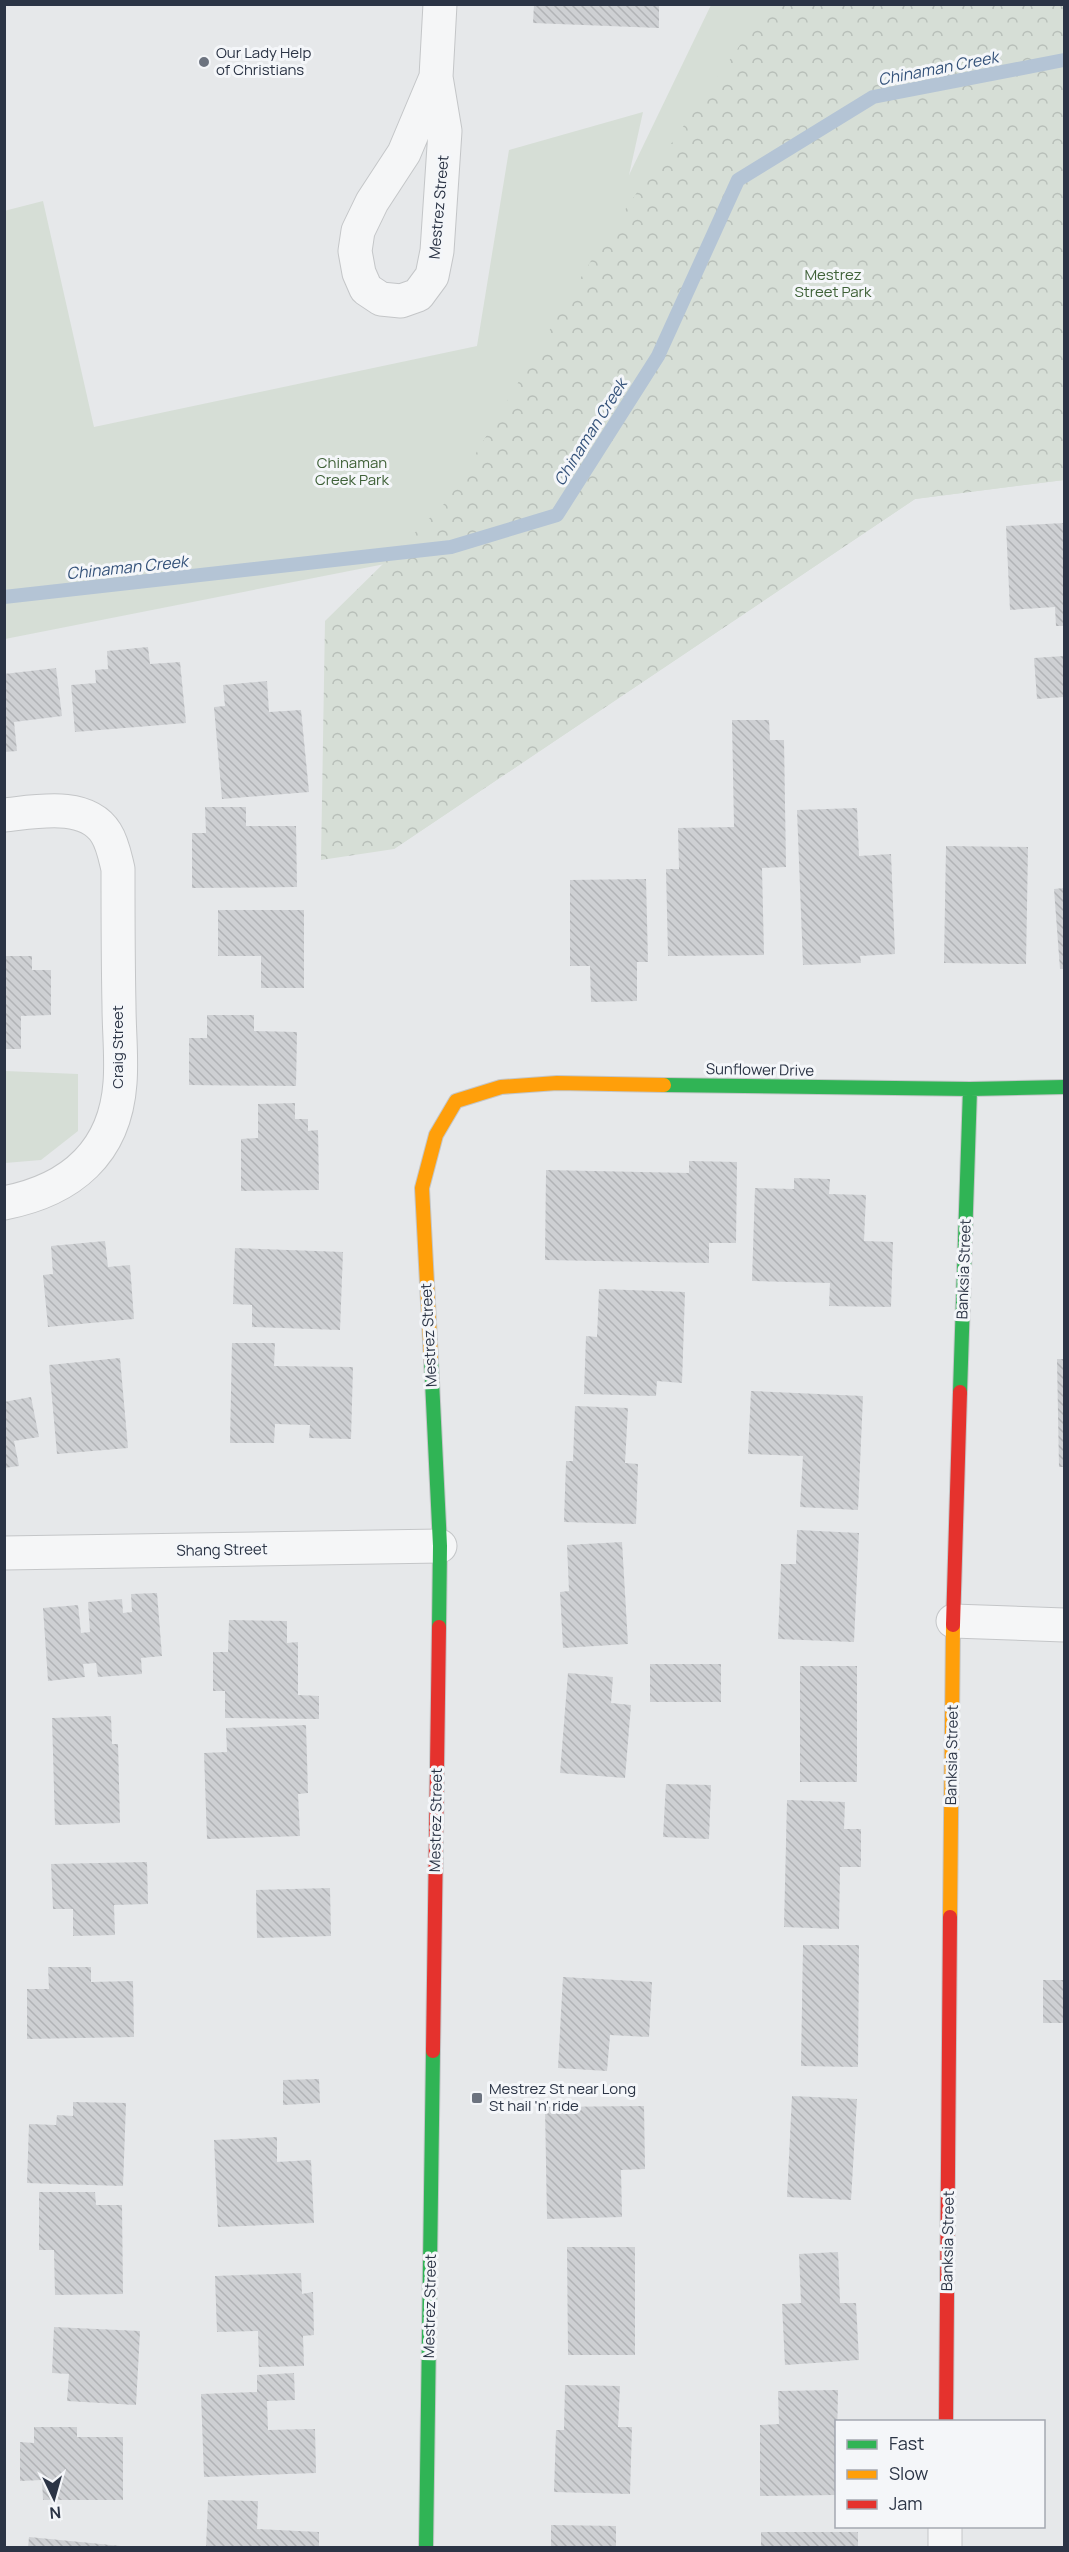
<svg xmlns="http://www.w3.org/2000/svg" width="1069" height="2552" viewBox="0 0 1069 2552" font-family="Manrope,sans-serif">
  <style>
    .green { fill: #d6ded6 }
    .forest { fill: url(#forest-crowns) }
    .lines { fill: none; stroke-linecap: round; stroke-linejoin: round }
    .stream { stroke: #b4c4d5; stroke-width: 14 }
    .building { fill: url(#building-back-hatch) }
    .street-casing { stroke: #c4c6c8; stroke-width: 35 }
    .fast-casing { stroke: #c4c6c8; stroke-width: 16 }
    .slow-casing { stroke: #c4c6c8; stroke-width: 16 }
    .jam-casing { stroke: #c4c6c8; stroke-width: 16 }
    .street { stroke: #f5f6f7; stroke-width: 33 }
    .fast { stroke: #30b455; stroke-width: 14 }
    .slow { stroke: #ff9f0a; stroke-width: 14 }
    .jam { stroke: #e5322d; stroke-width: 14 }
    .poi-dot { fill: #6c737f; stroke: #f4f6f9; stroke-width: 2 }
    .labels { text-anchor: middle; stroke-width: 6; stroke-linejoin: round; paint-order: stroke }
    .poi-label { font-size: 15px; fill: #2b3445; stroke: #f4f6f9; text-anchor: start }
    .street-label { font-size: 15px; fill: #2b3445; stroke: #f4f6f9 }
    .park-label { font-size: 15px; fill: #3f6138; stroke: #f4f6f9 }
    .water-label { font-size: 16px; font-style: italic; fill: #34527a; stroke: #f4f6f9 }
  </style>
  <defs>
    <pattern id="forest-crowns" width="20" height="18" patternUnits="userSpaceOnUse" patternTransform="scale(1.5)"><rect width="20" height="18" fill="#d6ded6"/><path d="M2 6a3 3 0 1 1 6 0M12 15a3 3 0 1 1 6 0" fill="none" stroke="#b8bfb9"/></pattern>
    <pattern id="building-back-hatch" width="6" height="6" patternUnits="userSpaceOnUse" patternTransform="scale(1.5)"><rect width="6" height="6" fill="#ced0d3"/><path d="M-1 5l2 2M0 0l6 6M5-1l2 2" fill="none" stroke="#b1b3b6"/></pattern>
  </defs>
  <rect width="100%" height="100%" fill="#e6e8ea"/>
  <path class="green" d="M711 5H1064V480L915 499 394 849 395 562 5 639 4 211 43 201 94 427 477 346 509 150 643 112 629 175Z
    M5 1071 78 1074V1131L41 1160 5 1163Z"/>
  <path class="forest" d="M768 5H1064V480L915 499 394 849 321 860 325 621 448 500 601 244Z"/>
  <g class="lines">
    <path class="stream" d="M4 597 451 547 557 515 658 356 738 180 873 97 1064 60"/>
  </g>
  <path class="building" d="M534 4H659V28L533 23Z
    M1064 523V626H1056L1055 607 1010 610 1006 526Z
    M148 647 150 664 180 662 186 723 75 732 71 685 96 683 95 670 108 669 107 651Z
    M1064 656V697L1037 699 1034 658Z
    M56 668 62 716 14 722 17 751 4 752V674Z
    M267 681 269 712 301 710 309 792 222 799 214 707 225 706 223 685Z
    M732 720H769L770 740H784L786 867 762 868 764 955 668 956 666 869H679L678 828 734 827Z
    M205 807H246V826H296L297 887 192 888V833H206Z
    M857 808 859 856 891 854 895 954 860 956 861 963 803 965 797 810Z
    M946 846 1028 847 1026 964 944 963Z
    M646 879 648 962H637V1001L591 1002 590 966H570V880Z
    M1064 888V969H1060L1054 889Z
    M218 910H304V988H261V956H218Z
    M4 956H32V970H51V1015L21 1016V1049H4Z
    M207 1015H254V1031L297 1032 296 1086 189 1085V1038H207Z
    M295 1103V1119H308V1131L318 1130 319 1190 241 1191V1139L258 1138V1104Z
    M689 1161 737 1162 736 1243H709V1263L545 1260 546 1170 689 1173Z
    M794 1178 830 1179 829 1194 866 1195 864 1241 893 1242 891 1307 829 1306 830 1283 752 1281 755 1188 794 1189Z
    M105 1241 108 1267 130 1265 134 1319 48 1327 43 1275 53 1274 51 1246Z
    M235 1248 343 1252 340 1330 252 1327V1305L233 1304Z
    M599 1289 685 1292 682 1383 657 1381 656 1396 584 1394 586 1336 597 1337Z
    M232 1343H275L274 1366 353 1367 351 1439 309 1438 310 1425 275 1424 274 1443H230Z
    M120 1358 128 1448 57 1454 49 1365Z
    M1057 1359H1064V1467H1059Z
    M751 1391 863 1396 858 1510 800 1507 803 1456 748 1454Z
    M31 1397 39 1437 14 1441 19 1466 4 1468V1402Z
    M575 1406 628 1408 625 1463 638 1464 636 1524 564 1522 566 1461H573Z
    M797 1530 859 1533 854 1642 778 1639 781 1564H796Z
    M622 1542 628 1644 563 1648 560 1592 569 1591 567 1545Z
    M157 1593 162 1656 141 1658 142 1674 98 1677 96 1663 83 1664 85 1677 48 1681 43 1608 78 1605 81 1633 90 1632 88 1602 122 1599 123 1613 132 1612 131 1594Z
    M229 1620 287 1621V1643L298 1642V1695L319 1696V1719L225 1718V1691H213V1652H228Z
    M650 1664H721V1702H650Z
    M800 1666H857V1782H800Z
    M568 1673 613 1677 611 1703 631 1705 625 1778 560 1773Z
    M111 1716 112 1744H118L120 1823 55 1825 52 1718Z
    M306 1725 308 1793 298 1794 300 1836 207 1839 204 1753 227 1752 226 1728Z
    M666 1784 711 1785 709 1839 663 1837Z
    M787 1800 845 1802 844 1829H861V1867H840L839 1929 784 1927Z
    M147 1862 148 1904 114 1905 115 1935 73 1936V1909H53L51 1864Z
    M330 1888 331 1936 257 1938 256 1890Z
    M803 1945H859L858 2067 801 2066Z
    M48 1967H91V1982L133 1981 134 2037 27 2039V1989H49Z
    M563 1977 652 1982 649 2037 610 2035 607 2071 558 2068Z
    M1043 1980H1064V2023H1043Z
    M319 2079 320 2103 283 2105V2080Z
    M792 2096 857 2099 851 2200 787 2197Z
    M73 2102 126 2103 123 2186 27 2183 29 2124 56 2125 57 2115 73 2116Z
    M644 2106 645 2169 621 2170 622 2217 547 2219 545 2107Z
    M277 2137V2162L311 2160 314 2223 218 2227 214 2140Z
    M39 2192H95L96 2205H122L123 2294 55 2295 54 2250H39Z
    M567 2247H635V2355H568Z
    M838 2252 840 2303H856L859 2360 785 2365 782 2304 801 2303 799 2254Z
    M301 2273 302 2294 313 2292 314 2335 303 2336 304 2366 259 2367 258 2331 217 2332 215 2276Z
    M54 2327 140 2331 136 2405 67 2401 69 2374 52 2373Z
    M294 2373 295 2400 267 2401 268 2430 315 2429 316 2473 204 2477 201 2394 257 2392V2375Z
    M565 2385 620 2386 618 2427H632L630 2494 554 2492 556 2430H564Z
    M838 2390 836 2495 760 2496V2425L779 2424 778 2391Z
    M34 2427H77V2437H123V2500H43L42 2480 20 2481V2442L34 2443Z
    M208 2500 258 2501 257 2529 319 2532V2548H206Z
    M551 2525 616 2526V2548H551Z
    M761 2532H858V2548H761Z
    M29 2537 121 2546V2548H28Z"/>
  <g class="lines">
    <g class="street-casing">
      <path id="street" d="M436 77 404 153 372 202 358 231 355 251 359 273 366 289 381 299 401 301 418 295 432 276 437 251 445 131 436 77 440 4
        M4 815C35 812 86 801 106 833 113 844 115 857 118 869 118 915 118 960 119 1006 119 1031 122 1058 120 1083 115 1153 71 1190 4 1203
        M4 1553 440 1546
        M953 1621 1064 1625
        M945 2548V2526"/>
    </g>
    <g class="fast-casing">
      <path id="fast" d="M664 1085 970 1089 1064 1087
        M431 1360 440 1546 439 1627
        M960 1392 970 1089
        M426 2548 433 2051"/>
    </g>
    <g class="slow-casing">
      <path id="slow" d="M431 1360 422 1188 436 1135 456 1101 501 1087 557 1083 664 1085
        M950 1917 953 1625"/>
    </g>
    <g class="jam-casing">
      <path id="jam" d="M953 1625 960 1392
        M433 2051 439 1627
        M946 2422 950 1917"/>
    </g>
    <use href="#street" class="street"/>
    <use href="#fast" class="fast"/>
    <use href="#slow" class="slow"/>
    <use href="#jam" class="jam"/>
  </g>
  <g class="poi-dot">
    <circle cx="204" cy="62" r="6"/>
    <rect x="471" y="2092" width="12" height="12" rx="3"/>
  </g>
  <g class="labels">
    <g class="poi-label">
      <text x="216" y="58">Our Lady Help<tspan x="216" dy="17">of Christians</tspan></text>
      <text x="489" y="2094">Mestrez St near Long<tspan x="489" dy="17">St hail 'n' ride</tspan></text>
    </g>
    <g class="street-label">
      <text transform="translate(439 207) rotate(-85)" y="5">Mestrez Street</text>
      <text transform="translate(118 1047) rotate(-90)" y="5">Craig Street</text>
      <text transform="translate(760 1070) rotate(1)" y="5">Sunflower Drive</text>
      <text transform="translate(964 1269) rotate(-88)" y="5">Banksia Street</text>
      <text transform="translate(429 1335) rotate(-93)" y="5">Mestrez Street</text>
      <text transform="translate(222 1550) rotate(-1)" y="5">Shang Street</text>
      <text transform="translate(952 1755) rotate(-89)" y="5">Banksia Street</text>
      <text transform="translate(436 1820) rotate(-89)" y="5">Mestrez Street</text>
      <text transform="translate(948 2241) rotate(-89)" y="5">Banksia Street</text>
      <text transform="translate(430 2306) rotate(-89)" y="5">Mestrez Street</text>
    </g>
    <g class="park-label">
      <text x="833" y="280">Mestrez<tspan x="833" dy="17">Street Park</tspan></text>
      <text x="352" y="468">Chinaman<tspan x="352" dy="17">Creek Park</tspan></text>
    </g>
    <g class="water-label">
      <text transform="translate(938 68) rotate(-11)" y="6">Chinaman Creek</text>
      <text transform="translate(590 432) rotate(-58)" y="6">Chinaman Creek</text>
      <text transform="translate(127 567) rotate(-6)" y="6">Chinaman Creek</text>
    </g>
  </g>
  <rect width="1069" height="2552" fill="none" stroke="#2b3445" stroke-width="12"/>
  <rect x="835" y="2420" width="210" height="108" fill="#f4f6f9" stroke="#a4a8b1" stroke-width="1.5"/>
  <rect x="847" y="2440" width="30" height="9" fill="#30b455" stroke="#a4a8b1" stroke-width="1.5"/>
  <text x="889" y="2450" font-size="18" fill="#2b3445">Fast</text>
  <rect x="847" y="2470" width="30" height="9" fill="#ff9f0a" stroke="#a4a8b1" stroke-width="1.5"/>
  <text x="889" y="2480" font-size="18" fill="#2b3445">Slow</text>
  <rect x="847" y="2500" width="30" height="9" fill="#e5322d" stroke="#a4a8b1" stroke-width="1.5"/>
  <text x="889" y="2510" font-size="18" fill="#2b3445">Jam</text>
  <g transform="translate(54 2498) rotate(175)" stroke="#f4f6f9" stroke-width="4.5" paint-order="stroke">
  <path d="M0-4.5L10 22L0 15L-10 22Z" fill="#2b3445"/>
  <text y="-9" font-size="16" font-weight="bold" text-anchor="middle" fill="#2b3445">N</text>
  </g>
</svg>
